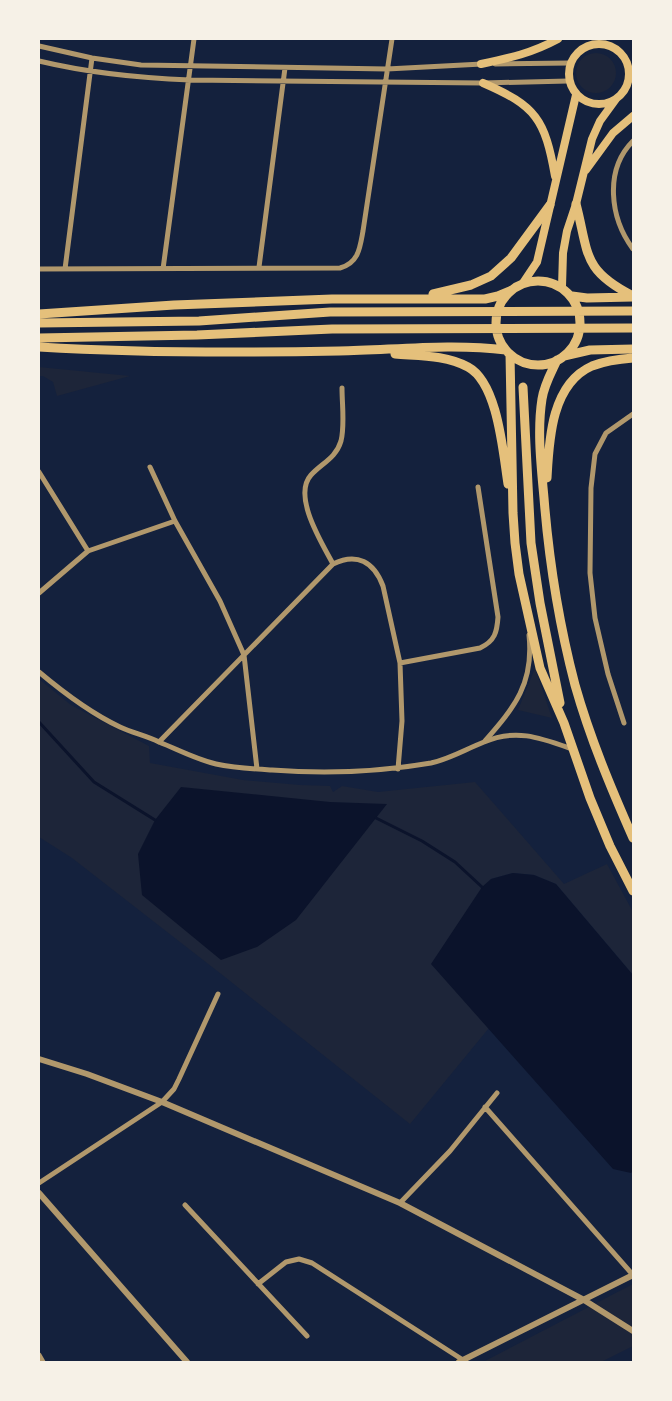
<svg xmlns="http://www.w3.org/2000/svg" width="672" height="1401" viewBox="0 0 672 1401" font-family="'Open Sans',sans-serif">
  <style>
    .green { fill: #1d2539 }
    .water { fill: #0b132b }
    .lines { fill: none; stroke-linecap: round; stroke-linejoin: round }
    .stream { stroke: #0b132b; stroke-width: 3 }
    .minor { stroke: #b1986c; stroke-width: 5 }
    .tertiary { stroke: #b1986c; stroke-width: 6 }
    .secondary { stroke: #e5c07b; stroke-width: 8 }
    .trunk { stroke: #e5c07b; stroke-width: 9 }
  </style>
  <rect width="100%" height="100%" fill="#14213d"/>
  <path class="green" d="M576 73a20 20 0 1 1 40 0a20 20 0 1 1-40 0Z
    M39 367 130 376 57 396 53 382 43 376H39Z
    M535 668 552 718 518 710Z
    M39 679 71 705 149 746 150 763 243 780 300 785 330 786 333 792 342 786 378 792 475 782 564 884 607 864 633 912V975L556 884 534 875 513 873 491 879 432 964 489 1028 410 1124 225 977 72 858 39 837Z
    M633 1284V1346L601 1362H483Z"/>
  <path class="water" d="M181 787 330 802 387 804 296 920 257 947 221 960 142 895 138 854 155 820Z
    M513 873 534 875 556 884 633 975V1171L631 1173 613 1169 431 964 482 887 491 879Z"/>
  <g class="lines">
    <path class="stream" d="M39 722 94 782 155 820
      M376 818 422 841 455 862 482 887"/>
    <path class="minor" d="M39 46 92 58 141 65 387 69 482 64
      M39 61C89 73 139 78 190 80L483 83 568 81
      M495 64 570 63
      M633 141C604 170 610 218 633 249
      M259 267 285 68
      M39 269 340 268C359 263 360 247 363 231L392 39
      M65 269 92 58
      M163 269 194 39
      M150 467 175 521 220 601 244 655 257 769
      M39 472 88 551
      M333 564C322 543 292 496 311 475 322 463 336 458 341 441 345 425 342 405 342 388
      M39 593 88 551 175 521
      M400 663 480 648C495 641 497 632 498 617L478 487
      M39 672C64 693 90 713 120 727 133 733 147 736 159 742 179 750 195 759 216 764 234 768 254 769 272 770 325 774 379 772 431 763 450 759 466 749 484 742 516 728 541 738 572 749
      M624 723 608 674 595 618 590 573 591 488 595 454 606 433 633 414
      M485 741C515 707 534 683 529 635
      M159 742 333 564C357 552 374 562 383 586L400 663 402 721 398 769
      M485 1107 633 1275
      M39 1183 162 1102 174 1089 179 1079 218 994
      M400 1203 450 1151 497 1093
      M185 1205 307 1336
      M258 1284 286 1262 299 1259 312 1263 463 1360
      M39 1355 43 1362"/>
    <path class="tertiary" d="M39 1059 87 1074 162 1102 400 1203 584 1300 633 1331
      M39 1193 187 1362
      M459 1362 633 1275"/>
    <path class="secondary" d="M569 74a30 30 0 1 1 60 0a30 30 0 1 1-60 0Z
      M481 64C510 58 532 53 558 39
      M483 83C536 106 545 119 555 176
      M586 170 613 133 633 116
      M523 283 537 262 576 95
      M562 287 563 253 567 231 576 204 592 139 600 121 616 99"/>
    <path class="trunk" d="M576 204C589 254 582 270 633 296
      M496 323a42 42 0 1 1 84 0a42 42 0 1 1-84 0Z
      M433 294 471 285 491 276 511 258 550 205
      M572 296 587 298 633 297
      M39 314 174 305 332 299H485L498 296 512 290
      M39 323 199 321 330 312 633 311
      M39 338 197 335 332 329 633 328
      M39 347C139 353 239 353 339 351 394 350 451 343 506 350
      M395 354C420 356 446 355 468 367 498 383 503 453 508 484
      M510 354 513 513 515 543 519 574 540 668 564 723 590 798 610 846 633 891
      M564 356 590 350 633 349
      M557 360C551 373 544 385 542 399 537 431 541 465 544 498 549 561 559 624 575 685 590 738 611 788 633 838
      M523 387 531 543 540 603 560 703
      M547 478C549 441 551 384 592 366 605 361 619 359 633 358"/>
  </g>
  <rect width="672" height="1401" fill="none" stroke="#f6f1e7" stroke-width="80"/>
</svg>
